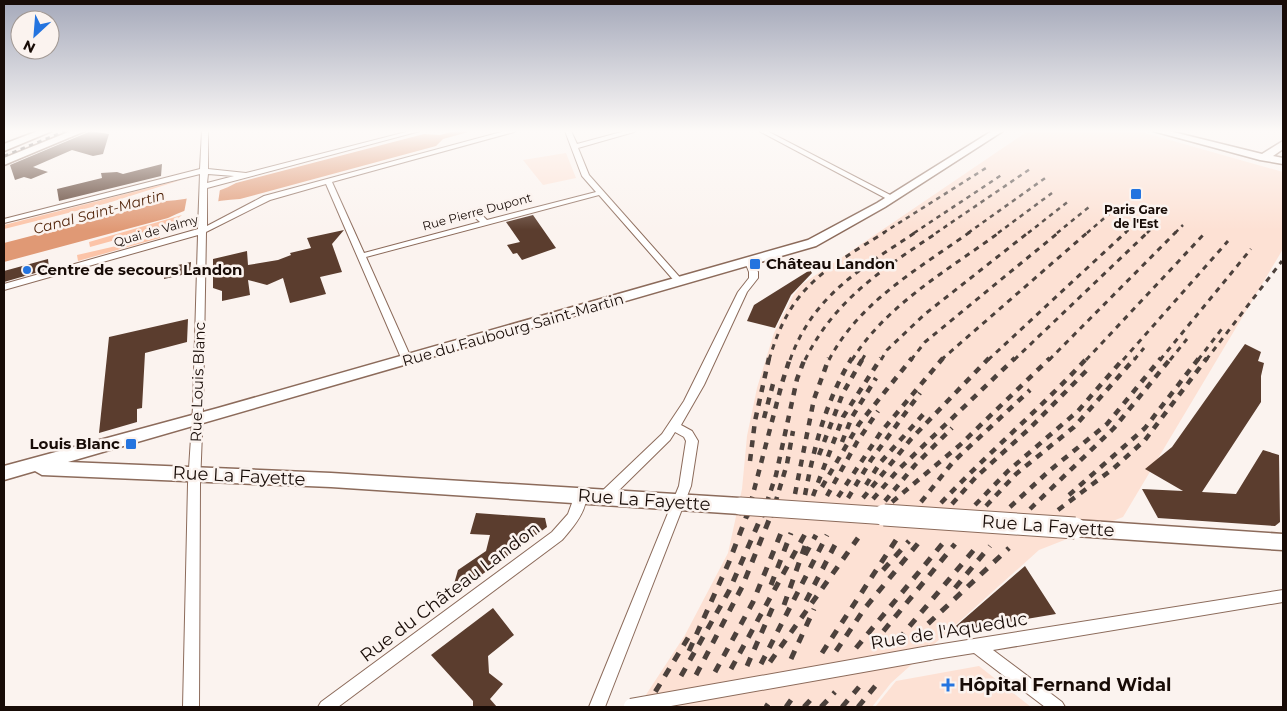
<svg xmlns="http://www.w3.org/2000/svg" width="1287" height="711" viewBox="0 0 1287 711" font-family="Montserrat,sans-serif">
  <style>
    .built { fill: #fde1d4 }
    .green { fill: #fcc4a8 }
    .water { fill: #e09975 }
    .pier { fill: #fbf3ef }
    .building { fill: #5b3d2e }
    .lines { fill: none; stroke-linecap: round; stroke-linejoin: round }
    .street-casing { stroke: #8c6b5b; stroke-width: 2 }
    .secondary-casing { stroke: #8c6b5b; stroke-width: 3 }
    .primary-casing { stroke: #8c6b5b; stroke-width: 3 }
    .street { fill: #fff; fill-rule: evenodd }
    .secondary { fill: #fff; fill-rule: evenodd }
    .primary { fill: #fff; fill-rule: evenodd }
    .rail-far3 { stroke: #4c413c; stroke-width: 2.5; stroke-dasharray: 4.5 4.5; stroke-linecap: butt }
    .rail-far2 { stroke: #4c413c; stroke-width: 3; stroke-dasharray: 5.5 5.5; stroke-linecap: butt }
    .rail-far1 { stroke: #4c413c; stroke-width: 4.5; stroke-dasharray: 7 7; stroke-linecap: butt }
    .rail { stroke: #4c413c; stroke-width: 5; stroke-dasharray: 9 9; stroke-linecap: butt }
    .street-bridge-casing { stroke: #8c6b5b; stroke-width: 16; stroke-linecap: butt }
    .secondary-bridge-far1-casing { stroke: #8c6b5b; stroke-width: 19; stroke-linecap: butt }
    .secondary-bridge-casing { stroke: #8c6b5b; stroke-width: 23; stroke-linecap: butt }
    .street-bridge { stroke: #fff; stroke-width: 14 }
    .secondary-bridge-far1 { stroke: #fff; stroke-width: 17 }
    .secondary-bridge { stroke: #fff; stroke-width: 21 }
    .poi-dot { fill: #2474df; stroke: #fbf3ef; stroke-width: 2 }
    .labels { text-anchor: middle; stroke-width: 5; stroke-linejoin: round; paint-order: stroke }
    .far-poi-label { font-size: 12px; font-weight: bold; fill: #180c07; stroke: #fbf3ef }
    .far-street-label { font-size: 12px; fill: #180c07; stroke: #fbf3ef }
    .far-water-label { font-size: 14px; font-style: italic; fill: #54270d; stroke: #fbf3ef }
    .poi-label { font-size: 15px; font-weight: bold; fill: #180c07; stroke: #fbf3ef; text-anchor: start }
    .street-label { font-size: 15px; fill: #180c07; stroke: #fbf3ef }
    .near-street-label { font-size: 18px; fill: #180c07; stroke: #fbf3ef }
    .near-poi-label { font-size: 18px; font-weight: bold; fill: #180c07; stroke: #fbf3ef; text-anchor: start }
  </style>
  <rect width="100%" height="100%" fill="#fbf3ef"/>
  <path class="built" d="M1028 131H1138L1283 172V249L1123 517 1039 550 891 683 872 707H638L685 635 728 553 742 489 747 436 757 388 774 333 793 296 801 285Z
    M566 153 576 178 543 185 523 160Z
    M979 666 1031 707H875L896 681Z"/>
  <path class="green" d="M184 179 108 203 4 229V225Z
    M164 195 166 198 86 219V215Z
    M182 215 170 225 90 247 89 242Z
    M160 236V238L78 261 77 255Z"/>
  <path class="water" d="M455 131H472L443 139 436 146 240 199C214 200 191 207 168 218L4 262V243L166 201C191 199 214 195 236 183L424 134 440 135Z"/>
  <path class="pier" d="M220 189 218 203 184 213 187 197Z"/>
  <path class="building" d="M91 131 109 134 103 154 93 156 72 150 33 167 48 172 31 179 24 177 15 180 10 165Z
    M162 164 161 176 59 201 57 189 102 178 101 173 117 172 123 174Z
    M533 215 556 248 522 260 517 253 513 254 507 245 520 242 506 222Z
    M344 230 332 244 342 272 320 277 326 294 290 303 283 278 267 285 248 280 250 295 222 301V291L213 288V259L247 251 248 265 278 260 291 255 290 253 311 248 307 238Z
    M48 259 49 269 4 282V271Z
    M191 262 190 273 164 279 165 268Z
    M810 270 812 273 791 295 775 328 747 321 754 305Z
    M188 319 187 342 145 353 142 408 137 409V422L99 433 109 337Z
    M1245 344 1261 352 1258 361 1264 363 1261 376V402L1202 492 1236 494 1263 450 1279 455 1280 522 1275 526 1158 518 1142 489 1183 491 1145 469 1172 447Z
    M476 513 545 518 547 527 450 598 458 570 486 551 490 535 470 534Z
    M1025 566 1056 614 949 632Z
    M493 608 514 635 488 656 489 673 503 684 490 699 497 707H473V701L431 655Z"/>
  <g class="lines">
    <g class="street-casing">
      <path id="street" d="M202 131H208V169L246 173 410 131H420L207 188V226L264 196 505 131H515L514 132 332 182 364 253 480 222 471 214V210H477L487 220 596 192 582 176 565 131H571L577 144 625 131H635L634 132 578 148 589 175 684 282 680 285 677 284 599 195 366 257 412 360 407 363 402 360 326 184 270 200 206 232 203 407 200 484 199 707H183L188 484 193 407 198 235 4 290V284L198 229 200 174 4 223V219L200 169ZM208 174 234 176 207 183Z
        M759 131H767L896 198 892 200H889Z
        M749 259 752 260 758 272V278L747 292 704 385 681 425 692 431 698 441 691 486 605 707H589L679 486 686 441 684 437 675 432 670 440 608 501 604 502 600 501 598 497 600 493 662 434 684 401 738 292 749 278V272L745 262Z
        M580 490 584 492C592 506 571 530 562 540L338 707H318L321 702 552 532 568 514 576 492Z
        M1283 590V602L993 650 1062 702 1065 707H1045L974 653 930 660 925 658 923 653 925 648 930 646Z"/>
    </g>
    <g class="secondary-casing">
      <path id="secondary" d="M992 131H1003L885 207 816 246 68 462 331 473 740 498 747 501 749 506 747 511 740 514 331 487 42 475 35 471 4 480V466L218 408 808 240 877 203Z
        M1153 131H1169L1262 154 1283 141V149L1273 156 1283 158V164L1260 160Z
        M1075 520 1283 534V550L1075 536 1068 534 1065 528 1068 522Z"/>
    </g>
    <g class="primary-casing">
      <path id="primary" d="M38 131H52L4 151V144Z
        M71 131H85L4 165V158Z"/>
    </g>
    <use href="#street" class="street"/>
    <use href="#secondary" class="secondary"/>
    <use href="#primary" class="primary"/>
    <path class="rail-far3" d="M4 156 65 131
      M883 233 986 168
      M914 233 1003 174
      M936 233 1030 169
      M968 233 1048 176
      M998 233 1052 193
      M1028 233 1070 200
      M1057 233 1089 207
      M1087 233 1109 214
      M1125 233 1135 224
      M1147 233 1150 230
      M1175 233 1183 225"/>
    <path class="rail-far2" d="M769 360C791 285 824 271 885 232
      M790 360C813 295 862 268 916 232
      M805 360C835 299 883 269 938 232
      M829 360C859 302 918 269 970 232
      M852 360C886 305 948 270 1000 232
      M862 360 866 353
      M881 360 887 350 925 314 1029 232
      M911 360 925 342 1059 232
      M941 360 1088 232
      M988 360 1126 232
      M1014 360 1148 232
      M1049 360 1176 232
      M1086 360 1205 233
      M1123 360 1228 241
      M1134 360 1144 348
      M1160 360 1251 249
      M1170 360 1187 339
      M1198 360 1224 326
      M1206 360 1282 261"/>
    <path class="rail-far1" d="M764 418 773 384
      M842 442 852 417 876 378
      M819 455 843 393 863 358
      M750 461 755 421 769 358
      M866 485 880 463 927 410
      M822 487 859 424 912 358
      M795 494 814 399 829 358
      M805 495C814 447 826 400 852 358
      M1069 495 1145 428 1199 358
      M813 496 843 417 881 358
      M827 496 857 442 878 411
      M838 497 881 432 943 358
      M848 498 871 460 920 393
      M863 498 911 439 989 358
      M873 499 898 470 1015 358
      M885 501 915 465 952 428
      M892 502 960 445 1050 358
      M921 502 953 462 1030 390
      M941 503C988 453 1040 409 1087 358
      M952 504 976 477 1030 428 1089 368
      M975 505 1008 471 1078 411 1124 358
      M986 506 1016 474 1074 427 1135 358
      M1010 507 1049 471 1107 424 1161 358
      M1030 509 1114 428 1171 358
      M1058 510 1114 468 1145 440 1207 358
      M747 517 782 383 790 358
      M762 517 776 475 797 379 805 358
      M771 517 787 464 793 431"/>
    <path class="rail" d="M805 555 816 535
      M883 570 909 541
      M771 585 791 533
      M955 588 990 546
      M806 601 839 537
      M784 605 805 546
      M915 636 1009 548
      M898 640 978 545
      M872 645 955 544
      M856 648 943 543
      M689 651 729 562 747 515
      M836 651 865 608 920 541
      M822 653 896 540
      M791 659 814 609
      M770 662 858 538
      M761 664 827 535
      M747 666 775 602
      M731 669 805 534
      M715 672 753 602 781 533
      M696 675 742 587 771 515
      M681 676 729 591 762 515
      M646 707 691 633
      M766 707 768 704
      M786 707 791 700
      M804 707 815 695
      M821 707 835 692
      M842 707 859 687
      M858 707 877 684"/>
    <g class="street-bridge-casing">
      <path id="street-bridge" d="M631 706 930 653"/>
    </g>
    <g class="secondary-bridge-far1-casing">
      <path id="secondary-bridge-far1" d="M740 506 903 517"/>
    </g>
    <g class="secondary-bridge-casing">
      <path id="secondary-bridge" d="M884 515 1075 528"/>
    </g>
    <use href="#street-bridge" class="street-bridge"/>
    <use href="#secondary-bridge-far1" class="secondary-bridge-far1"/>
    <use href="#secondary-bridge" class="secondary-bridge"/>
  </g>
  <linearGradient id="sky" x2="0" y2="1"><stop stop-color="#a5a9ba"/><stop offset="0.57" stop-color="#fdfaf8"/><stop offset="1" stop-color="#fdfaf8" stop-opacity="0"/></linearGradient>
  <rect width="1287" height="230" fill="url(#sky)"/>
  <g class="poi-dot">
    <rect x="1130" y="188" width="12" height="12" rx="2.5"/>
    <rect x="749" y="258" width="12" height="12" rx="2.5"/>
    <circle cx="27" cy="270" r="5"/>
    <rect x="125" y="438" width="12" height="12" rx="2.5"/>
    <path d="M945.5 677.5h5v5h5v5h-5v5h-5v-5h-5v-5h5z"/>
  </g>
  <g class="labels">
    <g class="far-poi-label">
      <text x="1136" y="214">Paris Gare<tspan x="1136" dy="14">de l'Est</tspan></text>
    </g>
    <g class="far-street-label">
      <text transform="translate(477 212) rotate(-15)" y="4">Rue Pierre Dupont</text>
      <text transform="translate(156 231) rotate(-16)" y="4">Quai de Valmy</text>
    </g>
    <g class="far-water-label">
      <text transform="translate(99 212) rotate(-15)" y="5">Canal Saint-Martin</text>
    </g>
    <g class="poi-label">
      <text x="766" y="269">Château Landon</text>
      <text x="37" y="275">Centre de secours Landon</text>
      <text x="120" y="449" text-anchor="end">Louis Blanc</text>
    </g>
    <g class="street-label">
      <text transform="translate(513 330) rotate(-16)" y="5">Rue du Faubourg Saint-Martin</text>
      <text transform="translate(198 382) rotate(-88)" y="5">Rue Louis Blanc</text>
    </g>
    <g class="near-street-label">
      <text transform="translate(239 476) rotate(3)" y="6">Rue La Fayette</text>
      <text transform="translate(644 500) rotate(4)" y="6">Rue La Fayette</text>
      <text transform="translate(1048 526) rotate(4)" y="6">Rue La Fayette</text>
      <text transform="translate(450 592) rotate(-37)" y="6">Rue du Château Landon</text>
      <text transform="translate(949 631) rotate(-9)" y="6">Rue de l'Aqueduc</text>
    </g>
    <g class="near-poi-label">
      <text x="959" y="691">Hôpital Fernand Widal</text>
    </g>
  </g>
  <rect width="1287" height="711" fill="none" stroke="#180c07" stroke-width="10"/>
  <g transform="translate(35 35) rotate(206)"><circle r="24" fill="#fbf3ef" stroke="#a09792"/>
  <path d="M0-4L9 19L0 12L-9 19Z" fill="#2474df"/>
  <text y="-8" font-size="14" font-weight="bold" text-anchor="middle" fill="#180c07">N</text>
  </g>
</svg>
